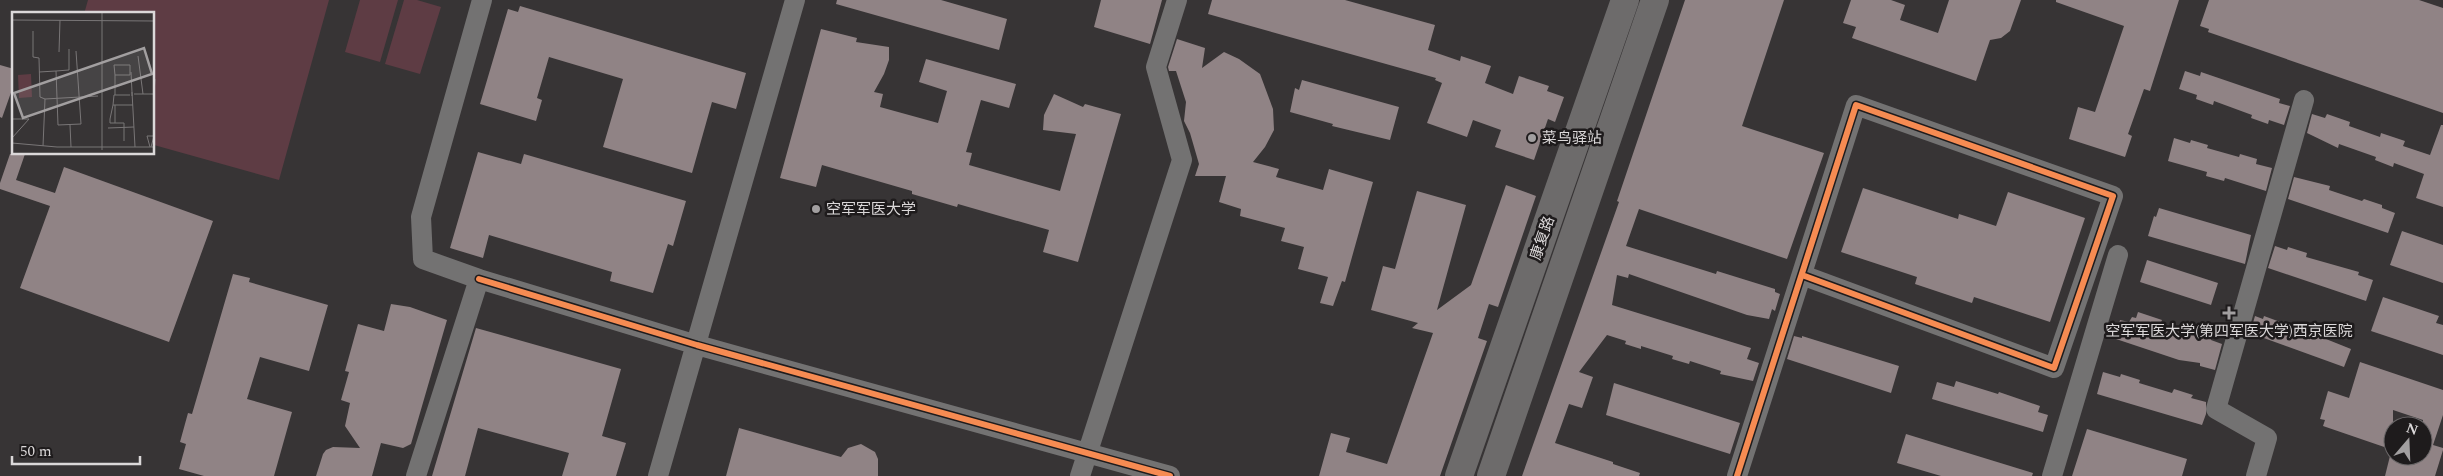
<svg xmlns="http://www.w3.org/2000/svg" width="2443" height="476" viewBox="0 0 2443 476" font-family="Spectral,'Noto Sans SC',serif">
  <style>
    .green { fill: #5e3c44 }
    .building { fill: #908385 }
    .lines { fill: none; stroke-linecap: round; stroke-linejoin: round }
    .street { stroke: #737272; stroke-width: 20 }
    .secondary { stroke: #6d6b6b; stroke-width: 28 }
    .cycleway-casing { stroke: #1e1b1c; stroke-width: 9 }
    .cycleway { stroke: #f68b52; stroke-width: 6 }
    .poi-dot { fill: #a29fa0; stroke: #1e1b1c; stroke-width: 2 }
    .labels { text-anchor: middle; stroke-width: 5; stroke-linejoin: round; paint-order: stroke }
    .poi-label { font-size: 15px; fill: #dbd8d9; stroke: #1e1b1c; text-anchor: start }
    .street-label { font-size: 15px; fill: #dbd8d9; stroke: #1e1b1c }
    .inset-road { fill: none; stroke: #797677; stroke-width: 1 }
    .view { fill: #a29fa0; fill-opacity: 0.15; stroke: #a29fa0; stroke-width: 2.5 }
    .inset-edge { fill: none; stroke: #dbd8d9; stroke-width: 2.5 }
  </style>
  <rect width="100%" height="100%" fill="#373435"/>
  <path class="green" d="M88 0H329L279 180 154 145V14H84Z
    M360 0H398L380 62 345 52Z
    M404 0H417L441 7 420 74 385 64Z"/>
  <path class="building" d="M837 0H941L1007 19 999 50 836 4Z
    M1101 0H1162L1150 44 1094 27Z
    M1212 0H1345L1435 25 1428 50 1460 61 1461 56 1491 66 1485 83 1513 94 1519 76 1549 86 1547 91 1564 97 1555 122 1548 119 1534 160 1495 147 1501 130 1473 120 1467 137 1427 123 1442 83 1435 80 1436 78 1208 14Z
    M1685 0H1784L1742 126 1824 153 1787 259 1639 209 1626 246 1716 274 1717 271 1775 289V292L1780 294 1775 311 1772 309 1769 319 1747 315 1629 274 1628 278 1617 275 1612 305 1751 348 1747 359 1759 363 1753 381 1720 374 1721 371 1690 361 1689 364 1672 359 1673 356 1641 346V349L1625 344 1626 341 1607 335 1579 372 1593 377 1582 408 1569 404 1555 443 1613 462V464L1640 473 1639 476H1522L1619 202 1617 201Z
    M1851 0H1891L1905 5 1900 20 1938 33 1949 0H2021L2010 31 2001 38 1990 40 1976 81 1852 38 1856 27 1843 23Z
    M2056 0H2179L2150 91 2144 89 2128 134 2132 136 2125 157 2069 139 2078 107 2095 112 2124 26 2056 2Z
    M2209 0H2419L2443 8V113L2208 32 2209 29 2200 26Z
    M520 6 746 73 736 109 712 102 692 173 603 147 623 79 549 57 537 98 542 100 536 121 480 104 508 9 518 12Z
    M821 29 857 38 856 42 889 47V60L884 74 874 92 883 94 880 107 938 123 947 91 919 82 926 59 1016 84 1009 108 981 100 966 152 972 153 969 165 1060 191 1076 134 1043 130 1044 115 1054 94 1083 107 1085 104 1121 114 1078 262 1043 252 1049 230 958 204 957 207 912 194V191L822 165 816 187 780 178Z
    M1177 39 1205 48 1202 68 1224 52 1239 59 1260 74 1273 109 1274 130 1265 147 1253 162 1279 169 1276 177 1323 190 1329 169 1373 182 1345 282 1342 281 1333 306 1320 303 1328 277 1298 269 1304 247 1281 241 1285 228 1240 216 1241 209 1219 202 1226 176H1195L1199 164 1190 133 1184 121 1186 102 1176 71H1169L1168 67Z
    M0 65 14 69V84L2 118 0 117Z
    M2185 71 2200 76 2201 72 2280 99 2279 103 2290 106 2284 125 2269 120 2268 124 2251 118 2252 115 2214 101 2213 105 2196 99 2197 95 2179 89Z
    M1302 80 1399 107 1390 140 1332 126 1333 124 1290 112 1295 88 1299 90Z
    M2312 114 2325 118 2327 114 2350 122 2349 126 2380 137 2381 133 2405 141 2403 146 2430 155 2441 125H2443V207L2416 198 2424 174 2394 163 2393 167 2375 160 2376 157 2339 144 2338 148 2307 133Z
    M2174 138 2190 143 2191 140 2208 145 2207 148 2239 157 2240 154 2257 159 2256 164 2272 168 2266 191 2225 178 2224 181 2206 176 2207 172 2168 161Z
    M478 152 521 164 524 154 686 201 673 246 668 244 653 293 610 281 612 272 489 235 483 258 450 248Z
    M10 154H25L16 180 55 193 64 167 213 221 169 342 20 288 50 206 0 189V183Z
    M2294 177 2330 186 2329 190 2362 201 2364 199 2382 205V208L2395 213 2388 233 2288 199Z
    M1506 185 1536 196 1498 307 1489 304 1478 338 1487 341 1440 476H1319L1331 433 1350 438 1346 452 1387 464 1433 333 1412 328 1418 323 1371 310 1383 266 1395 269 1417 191 1466 205 1437 310 1471 285Z
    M1863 188 1958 219 1959 214 1996 226 2008 192 2085 218 2050 322 1974 297 1972 303 1915 284 1917 277 1841 252Z
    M2159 208 2251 235 2245 264 2148 236 2154 216 2156 217Z
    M2402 231 2443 245V283L2390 265Z
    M2275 246 2287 250 2288 247 2307 253 2306 257 2359 272 2358 275 2373 280 2366 301 2268 268Z
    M2147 260 2218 283 2211 305 2140 282Z
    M233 274 250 278 249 282 328 305 309 371 260 357 247 399 292 412 274 476H204L179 469 186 444 180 442 188 413 192 414Z
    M2383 297 2439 316 2436 323 2443 325V355L2371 331Z
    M391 304 410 307 447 320 411 444 403 448 381 443 372 476H316L323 454 326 450 333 447 360 448 345 426 350 403 341 400 349 372 345 371 358 324 384 331Z
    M2138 312 2162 320 2160 325 2186 334 2188 328 2212 335 2211 340 2222 344 2215 370 2200 366V363L2179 360 2116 339 2120 320 2129 322 2132 317 2136 318Z
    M2255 316 2263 319 2264 316 2283 323 2282 326 2315 338 2316 335 2351 349 2344 367 2250 333Z
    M476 328 621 369 602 436 626 443 616 476H562L569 453 478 428 465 476H432Z
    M1794 336 1802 338V336L1899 366 1891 393 1787 359Z
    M2360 362 2443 390V415L2433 445 2443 448V450L2435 476H2385L2390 456H2423V420L2393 410V450L2323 426 2325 420 2320 419 2328 391 2349 398Z
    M2103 372 2120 377 2121 374 2140 380 2139 383 2172 393 2174 389 2193 395 2191 398 2206 402V414L2202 425 2097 394Z
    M1956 381 1998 394 1999 392 2040 406 2038 412 2048 415 2043 432 1932 399 1937 382 1954 387Z
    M1614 383 1740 423 1730 454 1606 415Z
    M739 428 841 457 848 448 861 444 875 452 878 459V476H726Z
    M2087 429 2187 459 2182 476H2072Z
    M1906 434 2033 473 2032 476H1941L1897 463Z"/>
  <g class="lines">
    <path class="street" d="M479 279 697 345 1170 476
      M416 476 479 279 423 259 421 217 482 0
      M658 476 795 0
      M1080 476 1182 160 1156 67 1177 0
      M1737 476 1856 105 2113 196 2054 368 1802 275
      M2052 476 2118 255
      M2256 476 2267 438 2216 409 2304 100"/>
    <path class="secondary" d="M1459 476 1625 0
      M1491 476 1655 0"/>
    <g class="cycleway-casing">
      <path id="cycleway" d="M479 279 697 345 1170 476
        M1737 476 1856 105 2113 196 2054 368 1802 275"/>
    </g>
    <use href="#cycleway" class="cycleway"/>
  </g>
  <g class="poi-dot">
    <circle cx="1532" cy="138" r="5"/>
    <circle cx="816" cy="209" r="5"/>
    <path d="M2226.5 305.5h5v5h5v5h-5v5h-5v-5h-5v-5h5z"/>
  </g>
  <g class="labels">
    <g class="poi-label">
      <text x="1542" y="143">菜鸟驿站</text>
      <text x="826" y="214">空军军医大学</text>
      <text x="2229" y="336" text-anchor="middle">空军军医大学(第四军医大学)西京医院</text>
    </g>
    <g class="street-label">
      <text transform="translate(1542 238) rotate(-71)" y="5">康复路</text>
    </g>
  </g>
  <g transform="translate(12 12)">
    <rect width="142" height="142" fill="#373435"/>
    <path d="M19 62 20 85 7 86 6 63Z" fill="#5e3c44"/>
    <path class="inset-road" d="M0 8 143 9M21 19V45L27 46 28 85 33 87 31 134M47 40 48 8M126 44 131 82M44 59 57 58V37M27 60 44 59 46 113 69 112 64 39M119 60 120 80M103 63H118V53H102L103 63V83M122 82H143M142 82 143 67M120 84V80L123 135M33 87 86 84M101 93 102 83H118M103 93V111M0 107H17L0 126M58 113 59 135M96 116 122 115M112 129V111H98V107L101 93H121M0 131 45 135H143M138 135 135 124H142L139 135M90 138V0"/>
    <path class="view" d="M132 36 140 62 11 106 2 81Z"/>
    <rect width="142" height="142" class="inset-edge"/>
  </g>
  <g transform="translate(2408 441) rotate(19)"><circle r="24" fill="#1e1b1c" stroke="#6a6768"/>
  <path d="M0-4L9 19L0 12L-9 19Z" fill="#a29fa0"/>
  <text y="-8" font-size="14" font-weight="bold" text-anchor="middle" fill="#dbd8d9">N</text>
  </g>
  <path d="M12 456v8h128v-8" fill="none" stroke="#dbd8d9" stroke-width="2.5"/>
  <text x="20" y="456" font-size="15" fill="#dbd8d9" stroke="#1e1b1c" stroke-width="4" paint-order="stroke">50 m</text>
</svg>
